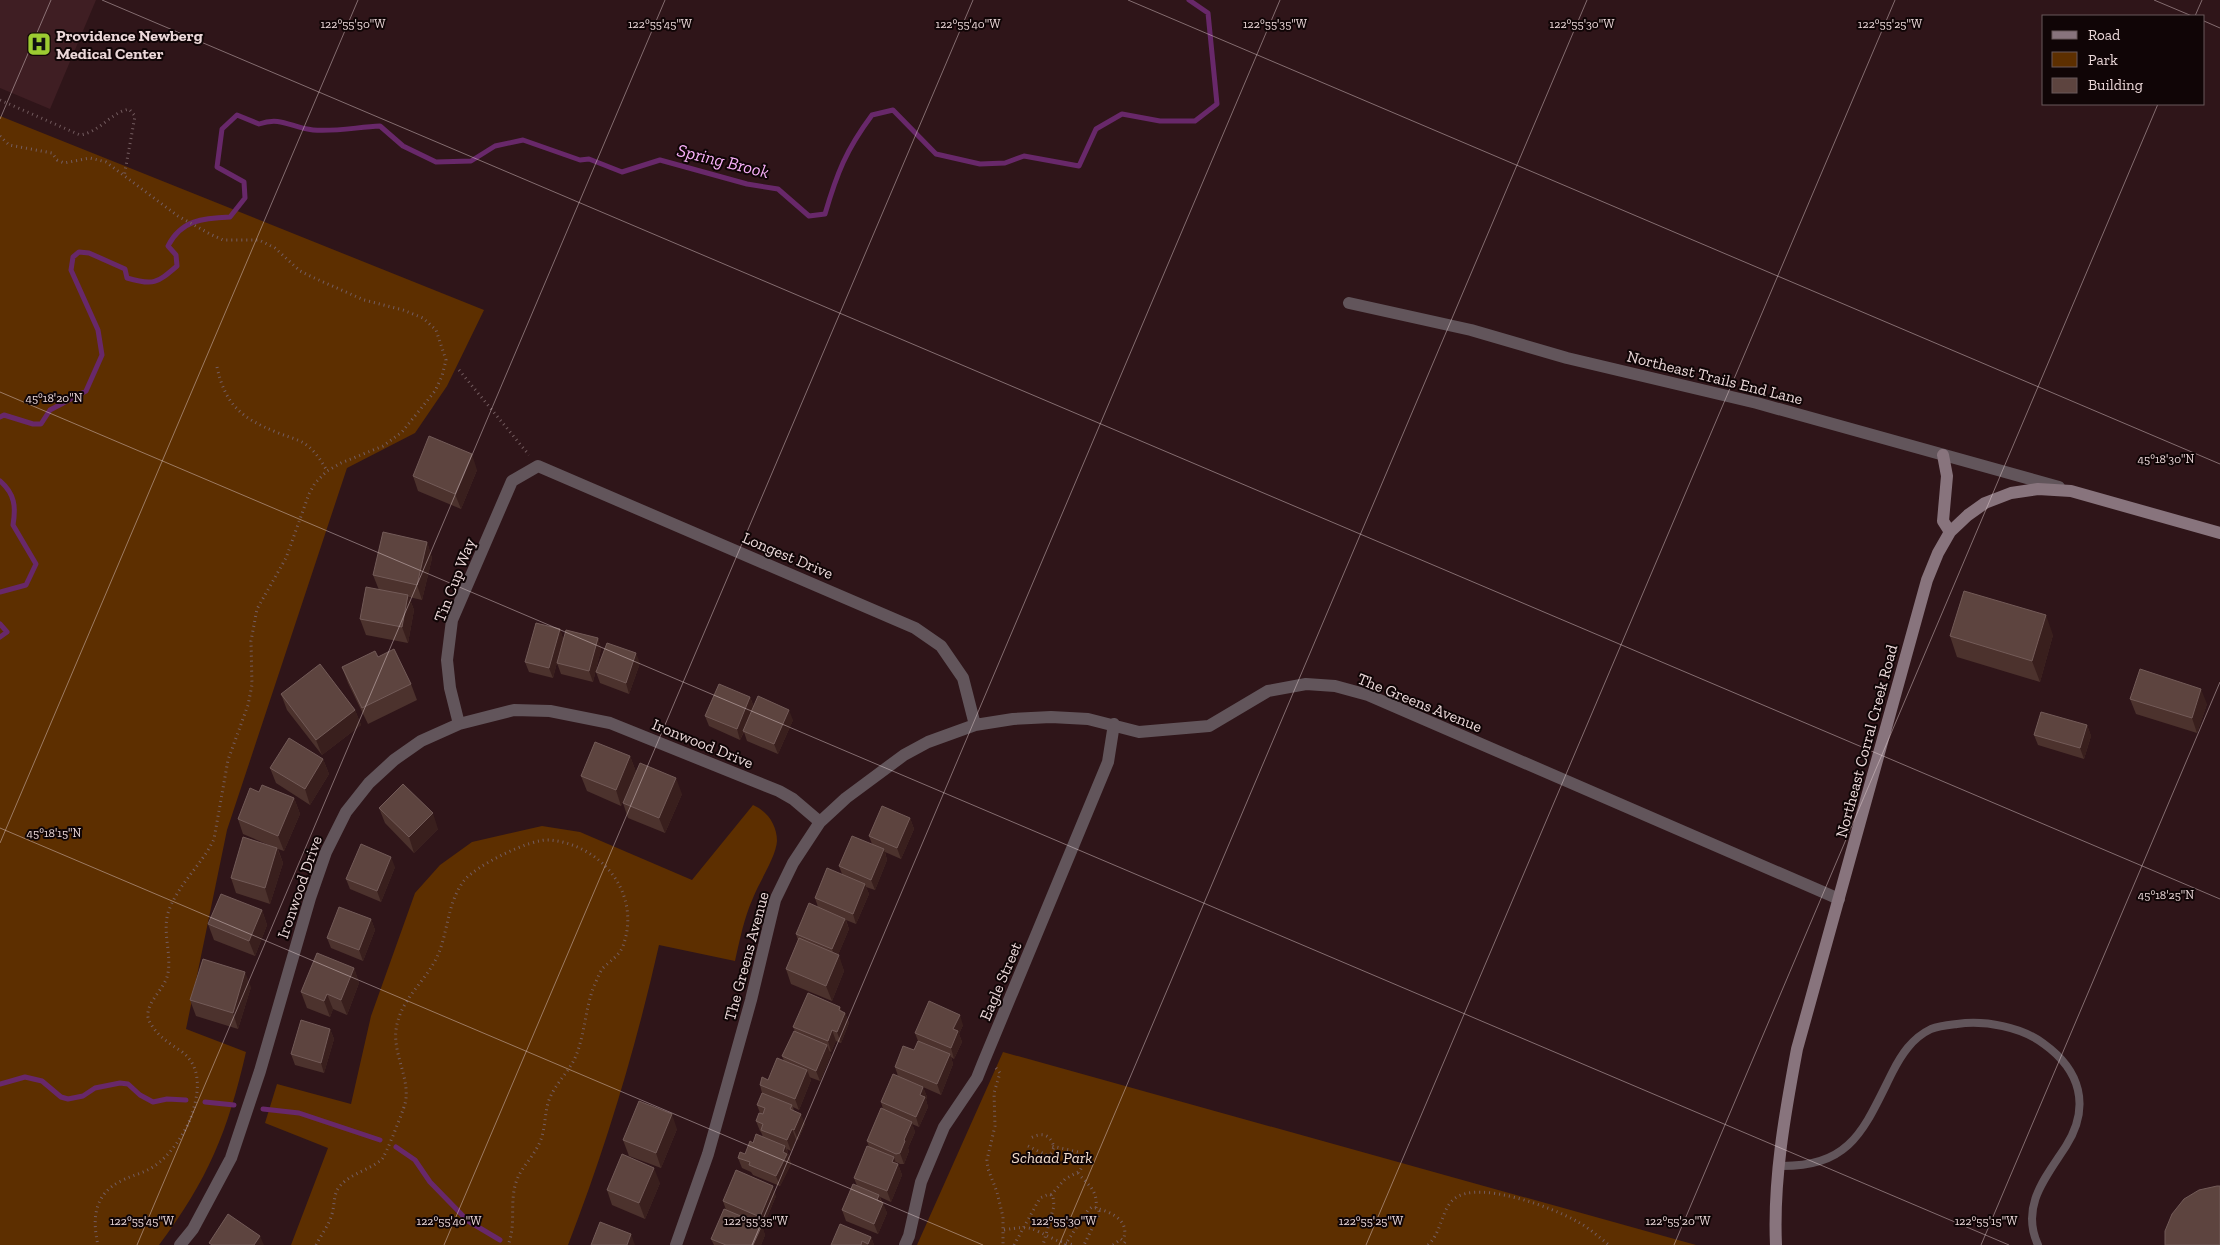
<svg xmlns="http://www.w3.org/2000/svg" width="2220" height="1245" viewBox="0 0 2220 1245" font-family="'Zilla Slab',serif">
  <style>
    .built { fill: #3f1e23 }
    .green { fill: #5d2f00 }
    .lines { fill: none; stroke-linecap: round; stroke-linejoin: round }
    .stream { stroke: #68286a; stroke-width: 5 }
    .path { stroke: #745d60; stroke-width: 3; stroke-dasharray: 1 4; stroke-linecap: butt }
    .lane { stroke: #62555b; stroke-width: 8 }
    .street { stroke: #62555b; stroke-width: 12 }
    .secondary { stroke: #88747d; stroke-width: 12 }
    .wall { fill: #4c322d }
    .shaded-wall { fill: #391f1d }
    .building { fill: #5d443f; stroke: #735b58 }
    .ticks { fill: none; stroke: #ebd8d9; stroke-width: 1; stroke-opacity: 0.45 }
    .labels { text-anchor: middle; stroke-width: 4; stroke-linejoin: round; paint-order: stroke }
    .poi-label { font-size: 16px; font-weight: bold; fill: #ebd8d9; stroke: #100506; text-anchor: start }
    .street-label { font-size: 16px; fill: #ebd8d9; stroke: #100506 }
    .park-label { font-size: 16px; font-style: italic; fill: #f4decf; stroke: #100506 }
    .water-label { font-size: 18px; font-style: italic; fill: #f9b1fa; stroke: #100506 }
    .ticks-label { font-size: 12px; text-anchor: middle; fill: #ebd8d9; stroke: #100506; stroke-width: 4; stroke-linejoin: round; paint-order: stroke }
  </style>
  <rect width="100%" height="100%" fill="#2f1519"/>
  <path class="built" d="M0 0H96L50 109 0 88Z"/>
  <path class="green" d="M0 116 484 310 447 386 415 433 347 468 227 830 186 1029 246 1052C228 1131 208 1180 159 1245H0Z
    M753 805C767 811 777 825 777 841 776 857 759 882 753 898 744 918 740 939 735 961L659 945C636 1047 606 1147 568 1245H291L328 1148 265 1123 277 1084 351 1104 371 1016 415 893 440 865 472 842 542 826 580 832 692 880Z
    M1003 1052 1696 1245H917Z"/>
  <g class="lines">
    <path class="stream" d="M0 417 4 415 33 424H41L50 410 86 391 102 355 98 330 71 270 73 257 79 252 89 253 125 269 127 278C154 286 157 283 177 266L176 255 168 246C181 220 203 218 230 217L245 198 244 182 217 167 222 129 237 115 259 124C282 116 291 128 313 130 335 132 358 127 380 126L403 146 436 162 471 161 495 146 523 140 580 160 589 159 622 172 660 160 747 184 778 189 809 216 825 214C837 173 846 150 872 115L893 110 936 154 980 164 1005 163 1024 156 1079 166 1096 129 1122 114 1160 121H1195L1217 104 1208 13 1189 0
      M0 481C15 494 16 507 13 525L36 564 26 585 0 592
      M0 624 7 632 0 637
      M0 1084 25 1077 42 1081 61 1097 68 1099 83 1096 95 1088 120 1083 128 1084 140 1095 153 1102 167 1099 186 1100
      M205 1102 234 1105
      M263 1109 299 1113 380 1140
      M396 1147 415 1160 430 1182 468 1221 500 1240"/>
    <path class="path" d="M0 100 80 135C100 132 110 113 129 109L135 116 124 177
      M0 136 9 145 52 153 57 160 64 163 90 158 106 162 178 216 210 234 223 240H259L275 248 300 271 312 277 364 300 403 310 423 318 436 330 446 360 442 376 435 391 402 432 383 446 341 463 327 471 315 483 309 494 286 558 257 609 251 641 252 685 248 705 228 760 214 839C202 865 177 885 168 913 162 934 173 957 167 977 163 990 146 1003 148 1017 149 1022 152 1026 155 1030 162 1039 172 1045 181 1051 203 1067 199 1094 191 1117 184 1135 169 1157 153 1167 142 1174 132 1175 121 1181 94 1194 92 1219 98 1245
      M217 367C225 404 241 418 276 432 285 436 294 438 302 442 313 448 321 460 327 471
      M459 370 529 455
      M996 1068 1000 1073 994 1093 995 1126 987 1160 988 1169 997 1192 1003 1217V1245
      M1028 1146 1046 1155 1051 1153 1054 1147C1050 1133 1040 1132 1029 1139
      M1078 1173C1088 1185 1098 1190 1096 1208 1111 1212 1131 1221 1123 1240
      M1051 1195 1065 1179 1080 1171 1084 1161 1078 1152 1052 1146
      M1004 1230C1032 1225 1030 1228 1054 1239 1060 1242 1067 1243 1074 1245
      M316 1245C321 1235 329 1225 332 1214 335 1204 333 1194 340 1186 351 1173 372 1169 382 1159 386 1155 403 1111 405 1104 411 1080 393 1055 396 1030 400 999 424 984 437 957 448 934 447 904 463 882 474 866 531 838 550 840 602 845 642 894 623 946 619 956 610 961 603 968 599 973 597 980 594 986 585 1009 585 1035 575 1058 568 1073 555 1084 549 1100 544 1114 546 1130 539 1144 532 1159 519 1169 515 1186 510 1206 516 1226 508 1245
      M1014 1245 1040 1198 1049 1194 1053 1196 1054 1206 1043 1245
      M1065 1245 1088 1210 1092 1207 1096 1208 1099 1211 1098 1216 1084 1245
      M1113 1245 1121 1239 1125 1242 1123 1245
      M1428 1245C1442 1232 1441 1210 1454 1199 1478 1179 1554 1208 1578 1222 1589 1228 1599 1237 1609 1245"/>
    <path class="lane" d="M1779 1166C1851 1167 1863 1131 1892 1073 1901 1055 1912 1038 1931 1029 1939 1026 1949 1025 1957 1024 1985 1020 2022 1027 2044 1044 2080 1070 2091 1106 2066 1146 2046 1177 2020 1206 2038 1245"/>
    <path class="street" d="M1349 303 1471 330 1567 358 1757 403 2059 487
      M459 724 450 688 447 660 452 620 512 481 538 466 915 628 941 646 963 678 975 725
      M180 1245 193 1229 231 1158 260 1071 310 898 326 852 346 812 369 783 394 760 421 741 459 724 514 710 550 711 610 723 779 791 793 799 820 822
      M676 1245 708 1154 751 1000 775 900 793 863 820 822 846 798 904 755 928 742 975 725 1013 719 1051 717 1088 719 1139 732 1209 726 1268 691 1306 684 1335 686 1368 695 1839 899
      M905 1245 909 1236 921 1182 944 1127 977 1078 983 1063 1108 762 1114 724"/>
    <path class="secondary" d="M1943 455 1947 476 1943 521 1950 532
      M1776 1245C1773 1180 1785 1113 1797 1049L1927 580 1938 553 1950 532 1968 515 1985 503 2011 493 2038 489 2071 491 2220 533"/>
  </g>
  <path class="wall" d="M477 470 461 509 418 491 413 476Z
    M427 542 432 558 422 600 409 597 414 610 408 643 366 635 360 619 379 590 373 575Z
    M560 629 563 639 553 678 529 672 525 662Z
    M2053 635 2040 682 1957 657 1950 636Z
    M598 638 601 649 593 682 561 674 557 663Z
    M640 663 629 694 600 683 596 672Z
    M342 667 411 684 417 700 368 724 348 683Z
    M281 694 355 710 361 725 322 755 287 710Z
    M750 697 754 707 793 720 778 754 747 741 744 732 740 740 709 726 705 716Z
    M2130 699 2207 704 2197 733 2136 714Z
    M2087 725 2091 736 2084 759 2038 745 2034 735Z
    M630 756 636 772 621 806 587 791 581 776Z
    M323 759 329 774 310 805 276 783 270 768Z
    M259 792 294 798 300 814 284 851 278 849 283 863 270 904 236 893 231 878 271 846 243 834 238 819Z
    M682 794 665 833 628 818 623 803Z
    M379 808 438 829 414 853 385 823Z
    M910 818 914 829 901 859 885 852 887 860 875 890 866 887 869 894 856 924 846 920 849 929 838 955 844 971 832 1001 791 984 786 969 798 940 796 934 818 907 815 898 842 874 839 866 872 844 869 836Z
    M395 867 381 902 350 889 346 879Z
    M262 910 267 925 255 956 214 940 208 924Z
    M371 919 375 930 363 961 331 948 327 938Z
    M354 968 359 983 347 1015 333 1009 330 1017 307 1008 301 992Z
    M251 987 238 1029 196 1016 190 1000Z
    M840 1007 842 1012 845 1013 849 1023 841 1043 836 1041 831 1052 829 1051 831 1055 820 1081 809 1077 811 1080 799 1110 793 1107 794 1111 805 1124 798 1140 796 1139 791 1151 787 1149 791 1164 780 1186 753 1175 751 1172 742 1168 738 1158 745 1154 753 1143 763 1137 761 1132 760 1131 756 1121 760 1113 757 1105 762 1093 760 1085 768 1080 784 1061 782 1056 795 1031 793 1027Z
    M963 1025 959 1034 962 1042 954 1059 951 1057 953 1064 941 1095 923 1087 927 1097 926 1100 928 1107 919 1127 912 1124 915 1132 908 1148 909 1151 904 1164H900L896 1162V1164H898L902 1175 891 1202 880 1197 887 1213 878 1234 846 1221 842 1210 857 1186 854 1178 869 1147 867 1141 883 1109 881 1102 898 1076 895 1067 914 1050 918 1041 915 1033Z
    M330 1029 334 1039 324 1073 295 1065 291 1054Z
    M677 1129 661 1168 629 1156 623 1140Z
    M660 1183 645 1219 612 1205 607 1190Z
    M776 1196 763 1227H762L765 1235 761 1245H714L711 1239 726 1210 723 1201Z
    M871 1237 874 1245H831Z"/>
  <path class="shaded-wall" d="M472 454 477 470 461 509 455 494Z
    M427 542 432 558 422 600 417 585Z
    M408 595 414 610 408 643 402 627Z
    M2046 615 2053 635 2040 682 2032 661Z
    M560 629 563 639 553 678 549 668Z
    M598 638 601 649 593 682 589 671Z
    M636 653 640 663 629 694 626 683Z
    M2201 689 2207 704 2197 733 2192 718Z
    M750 697 754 708 740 740 737 729Z
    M355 710 361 725 322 755 316 740Z
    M789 710 793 720 778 754 774 744Z
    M2087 725 2091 736 2084 759 2080 748Z
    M630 756 636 772 621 806 616 790Z
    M323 759 329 774 310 805 305 789Z
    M676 778 682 794 665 833 659 818Z
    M294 798 300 814 284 851 278 836Z
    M433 813 438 829 414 853 409 837Z
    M910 818 914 829 901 859 897 848Z
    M277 848 283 863 270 904 265 888Z
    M884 849 887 860 875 890 871 880Z
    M391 857 395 867 381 902 377 891Z
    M865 884 869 894 856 924 853 914Z
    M262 910 267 925 255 956 249 941Z
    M371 919 375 930 363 961 359 950Z
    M845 919 849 929 836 960 832 949Z
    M839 955 844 971 832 1001 826 986Z
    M354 968 359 983 347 1015 341 1000Z
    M245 972 251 987 238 1029 233 1013Z
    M327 994 333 1009 330 1017 324 1001Z
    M840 1007 844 1016 845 1013 849 1023 841 1043 837 1032 839 1010Z
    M960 1015 963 1025 959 1034 962 1042 954 1059 951 1048 953 1029Z
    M330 1029 334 1039 324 1073 321 1063Z
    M832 1030 836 1041 831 1052 828 1041Z
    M827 1045 831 1055 820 1081 816 1071Z
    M950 1054 953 1064 941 1095 937 1084Z
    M807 1070 811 1080 799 1110 795 1099Z
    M923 1087 927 1097 926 1100 928 1107 919 1127 916 1117 920 1095Z
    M672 1114 677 1129 661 1168 656 1153Z
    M801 1114 805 1124 798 1140 794 1130Z
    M912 1122 915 1132 908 1148 909 1151 904 1164 900 1153 904 1140Z
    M792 1129 796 1139 791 1151 787 1140Z
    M785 1146 789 1156 788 1158 791 1164 780 1186 776 1176 783 1152Z
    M894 1157 897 1166 898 1164 902 1175 891 1202 887 1191 892 1162Z
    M654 1168 660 1183 645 1219 639 1203Z
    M773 1186 776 1196 763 1227 760 1217Z
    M879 1195 882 1205 883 1203 887 1213 878 1234 874 1224 877 1200Z
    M762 1225 765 1235 761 1245H753Z
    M631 1234 635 1245H627Z
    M260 1236 264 1245H254Z
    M871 1237 874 1245H868V1244Z"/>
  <path class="building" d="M429 436 472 454 455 494 413 476Z
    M383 532 427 542 417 585 373 575Z
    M366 587 408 595 402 627 360 619Z
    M1964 591 2046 615 2032 661 1950 636Z
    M536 623 560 629 549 668 525 662Z
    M566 630 598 638 589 671 557 663Z
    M607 643 636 653 626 683 596 672Z
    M394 649 411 684 362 708 342 667 375 651 378 657Z
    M320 664 355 710 316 740 281 694Z
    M2140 669 2201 689 2192 718 2130 699Z
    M719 684 750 697 737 729 705 716Z
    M758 696 789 710 774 744 743 731Z
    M2041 712 2087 725 2080 748 2034 735Z
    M289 738 323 759 305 789 270 768Z
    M595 742 630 756 616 790 581 776Z
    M640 763 676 778 659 818 623 803Z
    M403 784 433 813 409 837 379 808Z
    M262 785 294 798 278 836 238 819 250 788 259 792Z
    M882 806 910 818 897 848 869 836Z
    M852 836 884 849 871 880 839 866Z
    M243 837 277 848 265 888 231 878Z
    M361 844 391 857 377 891 346 879Z
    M827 868 865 884 853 914 815 898Z
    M221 894 262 910 249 941 208 924Z
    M809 903 845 919 832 949 796 934Z
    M339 907 371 919 359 950 327 938Z
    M799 938 839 955 826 986 786 969Z
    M317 953 354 968 341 1000 327 994 324 1001 301 992Z
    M203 959 245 972 233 1013 190 1000Z
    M808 993 840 1007 839 1010 845 1013 837 1032 832 1030 828 1041 793 1027Z
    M929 1001 960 1015 953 1029 958 1031 951 1048 915 1033Z
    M301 1020 330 1029 321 1063 291 1054Z
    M794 1031 827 1045 816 1071 782 1056Z
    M918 1041 950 1054 937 1084 895 1067 903 1046 914 1050Z
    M777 1058 807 1070 795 1099 760 1085 762 1077 768 1080Z
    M893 1074 923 1087 920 1095 925 1097 916 1117 881 1102Z
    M762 1093 792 1105 790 1109 801 1114 794 1130 792 1129 787 1140 761 1130 763 1124 756 1121 759 1113 763 1114 765 1108 757 1105Z
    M639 1101 672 1114 656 1153 623 1140Z
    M881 1108 912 1122 904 1140 905 1141 900 1153 896 1154 867 1141Z
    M756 1134 785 1146 783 1152 787 1154 776 1176 749 1165 750 1162 738 1158 740 1152 745 1154 750 1141 753 1143Z
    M867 1146 894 1157 892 1162 898 1164 887 1191 854 1178Z
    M622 1154 654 1168 639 1203 607 1190Z
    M736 1170 773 1186 760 1217 723 1201Z
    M853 1184 879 1195 877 1200 883 1203 874 1224 842 1210Z
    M2217 1186H2220V1245H2165V1231L2172 1214 2184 1199 2199 1190Z
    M724 1209 762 1225 753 1245H726L711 1239Z
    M228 1214 260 1236 254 1245H212L209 1243Z
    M600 1222 631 1234 627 1245H591Z
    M840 1224 871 1237 868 1244 862 1241 861 1245H831Z"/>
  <path class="ticks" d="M102 0 2220 899M1128 0 2220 464M2154 0 2192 16M2195 16 2202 0M2204 21 2220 28M0 119 51 0M0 392 2009 1245M0 828 983 1245M0 843 358 0M137 1245 665 0M444 1245 973 0M752 1245 1280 0M1059 1245 1587 0M1366 1245 1895 0M1674 1245 2158 104M1981 1245 2220 682"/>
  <defs>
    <g id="hospital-square" transform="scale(1.25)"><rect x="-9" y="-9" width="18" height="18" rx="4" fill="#9ccb32" stroke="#100506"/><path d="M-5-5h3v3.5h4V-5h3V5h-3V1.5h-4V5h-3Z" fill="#111"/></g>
  </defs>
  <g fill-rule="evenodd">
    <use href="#hospital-square" x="39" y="44"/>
  </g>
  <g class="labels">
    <g class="poi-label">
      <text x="56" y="41">Providence Newberg<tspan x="56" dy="18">Medical Center</tspan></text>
    </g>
    <g class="street-label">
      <text transform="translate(1715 377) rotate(14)" y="6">Northeast Trails End Lane</text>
      <text transform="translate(788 555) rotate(23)" y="6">Longest Drive</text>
      <text transform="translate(454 580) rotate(-69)" y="6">Tin Cup Way</text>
      <text transform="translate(1420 702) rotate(22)" y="6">The Greens Avenue</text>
      <text transform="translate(1866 741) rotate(-75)" y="6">Northeast Corral Creek Road</text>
      <text transform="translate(703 743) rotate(22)" y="6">Ironwood Drive</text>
      <text transform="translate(299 887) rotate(-71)" y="6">Ironwood Drive</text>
      <text transform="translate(746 956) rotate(-75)" y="6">The Greens Avenue</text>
      <text transform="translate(1000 981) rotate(-67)" y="6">Eagle Street</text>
    </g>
    <g class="park-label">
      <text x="1052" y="1163">Schaad Park</text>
    </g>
    <g class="water-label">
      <text transform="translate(723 161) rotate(14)" y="6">Spring Brook</text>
    </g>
  </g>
  <g class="ticks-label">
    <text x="353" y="28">122°55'50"W</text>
    <text x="660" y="28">122°55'45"W</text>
    <text x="968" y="28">122°55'40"W</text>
    <text x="1275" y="28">122°55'35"W</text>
    <text x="1582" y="28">122°55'30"W</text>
    <text x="1890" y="28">122°55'25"W</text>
    <text x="54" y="402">45°18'20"N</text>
    <text x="2166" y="463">45°18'30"N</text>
    <text x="54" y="837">45°18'15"N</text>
    <text x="2166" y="899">45°18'25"N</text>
    <text x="142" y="1225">122°55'45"W</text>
    <text x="449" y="1225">122°55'40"W</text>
    <text x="756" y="1225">122°55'35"W</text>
    <text x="1064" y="1225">122°55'30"W</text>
    <text x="1371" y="1225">122°55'25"W</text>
    <text x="1678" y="1225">122°55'20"W</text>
    <text x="1986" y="1225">122°55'15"W</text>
  </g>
  <rect x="2042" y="15" width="162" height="90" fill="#100506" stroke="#68595a"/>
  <rect x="2052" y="31" width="25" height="8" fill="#88747d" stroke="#68595a"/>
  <text x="2088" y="40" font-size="15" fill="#ebd8d9">Road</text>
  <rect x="2052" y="52" width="25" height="15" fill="#5d2f00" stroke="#68595a"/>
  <text x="2088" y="65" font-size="15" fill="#ebd8d9">Park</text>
  <rect x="2052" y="78" width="25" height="15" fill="#5d443f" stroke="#68595a"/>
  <text x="2088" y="90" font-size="15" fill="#ebd8d9">Building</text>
</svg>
